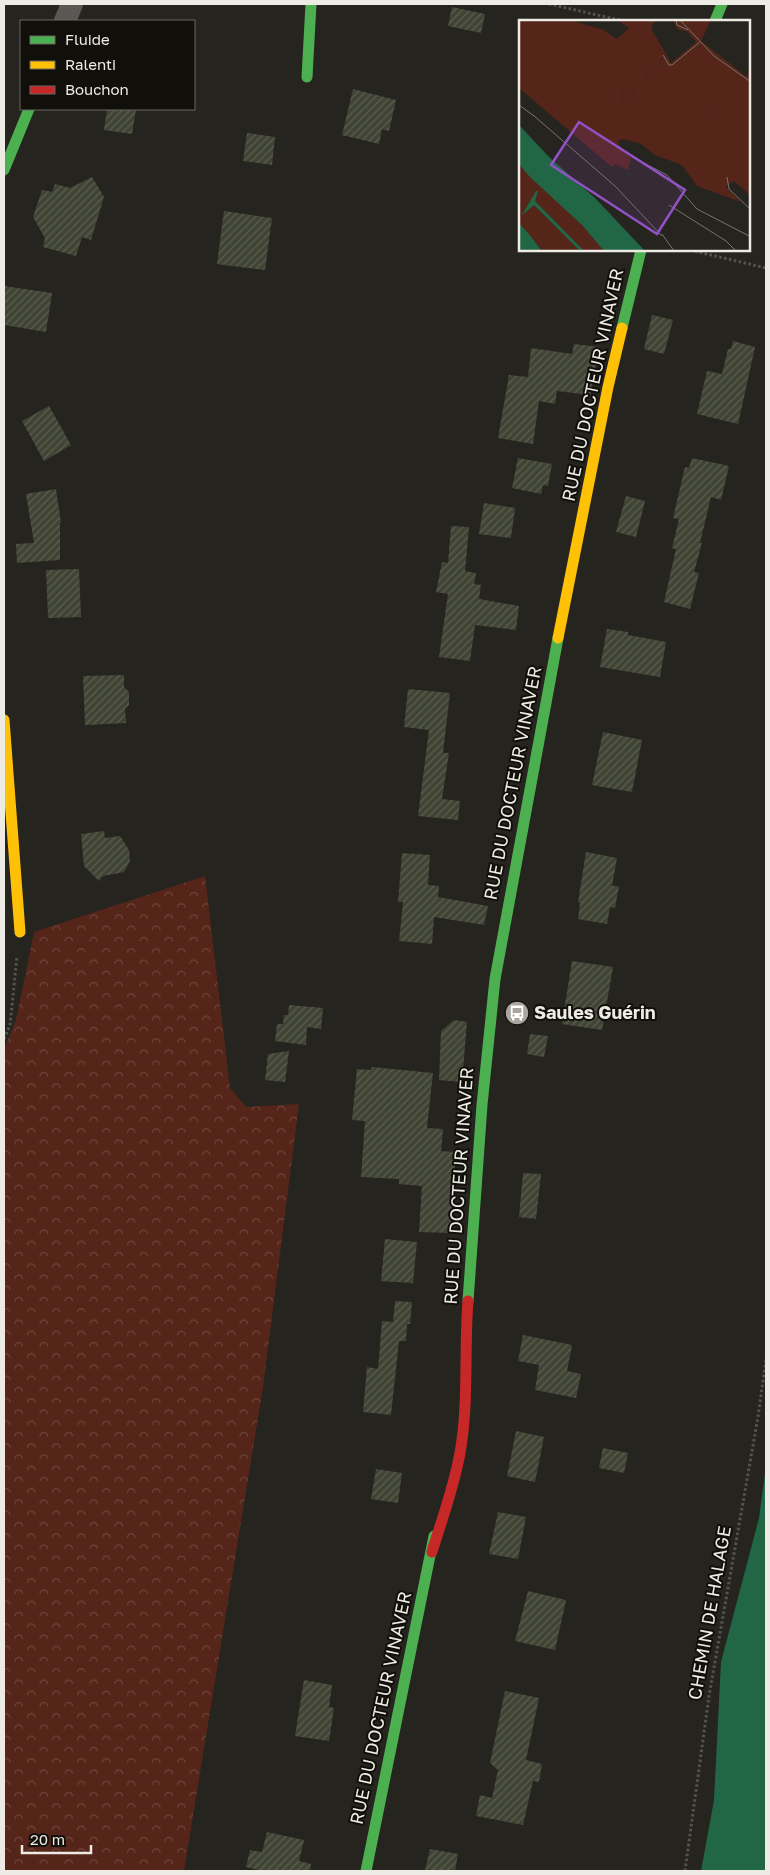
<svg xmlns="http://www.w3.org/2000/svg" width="770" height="1875" viewBox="0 0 770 1875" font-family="'Golos Text',sans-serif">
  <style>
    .forest { fill: url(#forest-crowns) }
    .water { fill: #216746 }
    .building { fill: url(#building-hatch) }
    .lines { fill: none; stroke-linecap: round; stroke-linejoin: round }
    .path { stroke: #54544f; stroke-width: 3; stroke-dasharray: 2.5 2.5; stroke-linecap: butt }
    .street { stroke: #595854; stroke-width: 22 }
    .fast { stroke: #4caf50; stroke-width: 11 }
    .slow { stroke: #ffc107; stroke-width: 11 }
    .jam { stroke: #c62828; stroke-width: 11 }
    .labels { text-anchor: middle; stroke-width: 4; stroke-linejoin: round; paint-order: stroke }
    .street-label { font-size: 18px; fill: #edebe3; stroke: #100f0a }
    .poi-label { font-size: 18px; font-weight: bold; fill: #edebe3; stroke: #100f0a; text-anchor: start }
    .inset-road { fill: none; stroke: #76746d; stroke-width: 1 }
    .view { fill: #9252c6; fill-opacity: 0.15; stroke: #9252c6; stroke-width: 2.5 }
    .inset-edge { fill: none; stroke: #edebe3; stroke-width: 2.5 }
  </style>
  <defs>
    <pattern id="forest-crowns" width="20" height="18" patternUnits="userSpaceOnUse" patternTransform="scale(1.25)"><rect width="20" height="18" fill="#55251a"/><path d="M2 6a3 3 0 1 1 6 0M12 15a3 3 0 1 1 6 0" fill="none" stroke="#6e453b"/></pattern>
    <pattern id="building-hatch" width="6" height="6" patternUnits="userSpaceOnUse" patternTransform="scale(1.25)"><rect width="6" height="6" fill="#404434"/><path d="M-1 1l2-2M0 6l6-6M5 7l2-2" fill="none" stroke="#5c5f51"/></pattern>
  </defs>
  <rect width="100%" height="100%" fill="#26241e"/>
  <path class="forest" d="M205 876 230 1088 246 1107 299 1104 263 1387 184 1871H4V1049L16 1020 34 932Z"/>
  <path class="water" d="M766 1466V1871H701L714 1800 721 1662 759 1518Z"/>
  <path class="building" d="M452 7 485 14 481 33 448 26Z
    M353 89 396 100 389 131 382 129 379 144 342 135Z
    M107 109H136L132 134 104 130Z
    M247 133 275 137 272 165 243 161Z
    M92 177 104 197 91 240 82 237 76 256 43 247 45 238 33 217 42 190 52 192 55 184 70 188Z
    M224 211 272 218 265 270 217 264Z
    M4 286 52 293 46 332 4 325Z
    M652 315 673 320 664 354 644 349Z
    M733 341 755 347 738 424 697 414 707 371 722 374 728 349H731Z
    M574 344 600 347 590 395 557 391 555 404 539 401 533 444 498 438 509 375 528 377 531 348 572 354Z
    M49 406 71 445 44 461 22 421Z
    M518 458 552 464 548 486 543 485 541 494 512 488Z
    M692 458 729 466 721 500 711 497 700 543H702L694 572 699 573 690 609 664 602 676 549 672 548 679 519 673 518 685 467 689 468Z
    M56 489 61 523H60V560L17 563 16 544 34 543 26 494Z
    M626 496 645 501 636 537 616 532Z
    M484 503 515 508 511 538 479 534Z
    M451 526 469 527 465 571 476 573 474 584 481 585 479 599 519 606 516 630 475 625 470 661 439 657 448 594 436 592 442 562 448 563Z
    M79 569 81 617 48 618 46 570Z
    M607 629 628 632V635L666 642 660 677 600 667Z
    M124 675V687L129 692V705L125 709 126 723 85 725 83 676Z
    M408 689 450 693 443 753H449L442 799 460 801 458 820 418 816 429 730 404 727Z
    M603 732 642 740 632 792 592 785Z
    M104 831 105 838 120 836 129 850 130 861 124 872 103 876 99 881 84 866 81 834Z
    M586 852 617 858 612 886H619L615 908 610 907 607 924 578 919 580 903 578 902Z
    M402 853 430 855 428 885 439 886 438 897 488 906 484 925 434 917 432 944 399 941 403 902H398Z
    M572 961 613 967 602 1030 562 1024Z
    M289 1005 323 1008 321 1029 307 1027 306 1045 275 1041 277 1024H283L284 1015H288Z
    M454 1020 467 1022 462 1082 439 1080 441 1031Z
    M530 1034 548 1036 544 1057 527 1054Z
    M289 1051 285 1082 265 1080 268 1054Z
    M372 1067 433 1073 427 1128 443 1129 441 1151 456 1152 450 1233 419 1232 422 1186 399 1184V1179L361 1177 365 1121 352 1120 357 1069 371 1070Z
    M523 1173 541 1174 536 1219 519 1217Z
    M385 1239 417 1242 413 1283 381 1281Z
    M395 1301 412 1302 410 1324H407L406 1341H399L391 1415 363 1412 367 1367 378 1369 382 1321 393 1322Z
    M523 1335 572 1345 567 1371 581 1374 576 1398 535 1390 539 1365 518 1361Z
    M516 1431 544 1437 535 1482 507 1476Z
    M603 1448 628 1453 624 1473 599 1468Z
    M376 1469 402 1473 398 1503 371 1499Z
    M498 1512 526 1517 518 1559 489 1554Z
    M528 1591 566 1600 555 1650 515 1641Z
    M304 1680 332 1685 329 1707 334 1708 329 1741 295 1736Z
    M505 1691 539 1698 526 1760 542 1764 539 1782 533 1781 523 1825 476 1816 480 1795 492 1798 498 1770 490 1763Z
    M267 1832 304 1840 299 1861 311 1864 310 1871H258V1870L246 1867 250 1850 262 1852Z
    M430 1849 458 1854 455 1871H425Z"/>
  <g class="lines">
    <path class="path" d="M549 4 624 21
      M690 250 766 268
      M4 1039 10 1025 17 956
      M685 1871 709 1696 758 1417 766 1360"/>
    <path class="street" d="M65 21 72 4"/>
    <path class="fast" d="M715 21 722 4
      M307 77 311 4
      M4 170 29 109
      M622 328 641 250
      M468 1301 482 1105 495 979 558 638
      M366 1871 434 1536"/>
    <path class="slow" d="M558 638 608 387 622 328
      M4 720 20 932"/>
    <path class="jam" d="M432 1552C442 1519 454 1487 460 1453 469 1402 464 1351 468 1301"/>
  </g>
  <defs>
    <g id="bus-disc" transform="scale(1.25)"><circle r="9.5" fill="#a7a59e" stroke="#100f0a"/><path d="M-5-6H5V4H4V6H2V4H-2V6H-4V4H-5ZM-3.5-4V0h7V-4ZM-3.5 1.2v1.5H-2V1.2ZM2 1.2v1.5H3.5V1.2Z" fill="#fff"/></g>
  </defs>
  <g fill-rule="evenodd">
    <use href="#bus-disc" x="517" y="1013"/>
  </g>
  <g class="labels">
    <g class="street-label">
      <text transform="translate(593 385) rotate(-78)" y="6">RUE DU DOCTEUR VINAVER</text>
      <text transform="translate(513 783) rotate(-79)" y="6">RUE DU DOCTEUR VINAVER</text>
      <text transform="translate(459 1186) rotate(-86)" y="6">RUE DU DOCTEUR VINAVER</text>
      <text transform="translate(710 1613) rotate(-80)" y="6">CHEMIN DE HALAGE</text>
      <text transform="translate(381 1708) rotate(-78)" y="6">RUE DU DOCTEUR VINAVER</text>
    </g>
    <g class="poi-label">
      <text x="534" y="1019">Saules Guérin</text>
    </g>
  </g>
  <g transform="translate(519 20)">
    <rect width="231" height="231" fill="#26241e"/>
    <path d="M139 27 144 36 132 57 126 59 132 37ZM109 66 116 73 111 81 104 84 103 70ZM203 82 209 90 189 102 181 105 179 103ZM0 144 63 205 85 231H23L0 203Z" fill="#55251a"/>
    <path d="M1 0H51L85 10 98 19 110 8 98 0H139L133 4V10L152 43 177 22 168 11 159 10 154 0H192L182 21 228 57 231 45V175L215 161 207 166 209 169 222 182 178 166 163 145 136 135 122 124 104 119 99 121 101 126 112 138 109 150 96 144 93 147 0 68ZM140 27 144 37 132 56 126 58 132 37ZM109 66 116 72 111 81 104 84 103 70ZM203 82 208 90 189 102 179 103Z" fill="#55251a" fill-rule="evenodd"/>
    <path d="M0 105 30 137 76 178 126 231H85L63 205 11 157 0 144ZM17 171H19L16 181 65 231H61L15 185 3 195ZM0 203 9 213 23 231H0Z" fill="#216746"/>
    <path class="inset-road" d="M157 0 158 5 169 10M161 0 195 36 232 62M144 35 150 45H153L181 22M0 85 15 96M14 95 96 166 143 216M113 137 148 155 178 189 232 217M208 157 210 169 232 190M150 185 207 221 217 231M143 214 155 231"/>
    <path class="view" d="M60 102 166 170 138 214 32 145Z"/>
    <rect width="231" height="231" class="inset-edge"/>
  </g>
  <rect width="770" height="1875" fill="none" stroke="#edebe3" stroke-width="10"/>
  <rect x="20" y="20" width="175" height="90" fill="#100f0a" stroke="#686761"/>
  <rect x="30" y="36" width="25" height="8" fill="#4caf50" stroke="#686761"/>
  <text x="65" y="45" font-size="15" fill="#edebe3">Fluide</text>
  <rect x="30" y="61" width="25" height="8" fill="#ffc107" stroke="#686761"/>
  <text x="65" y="70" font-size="15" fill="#edebe3">Ralenti</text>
  <rect x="30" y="86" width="25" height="8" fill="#c62828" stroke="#686761"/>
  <text x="65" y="95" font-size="15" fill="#edebe3">Bouchon</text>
  <path d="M22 1845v8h69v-8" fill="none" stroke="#edebe3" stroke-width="2.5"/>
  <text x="30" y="1845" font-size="15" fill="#edebe3" stroke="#100f0a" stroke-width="4" paint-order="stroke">20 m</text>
</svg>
